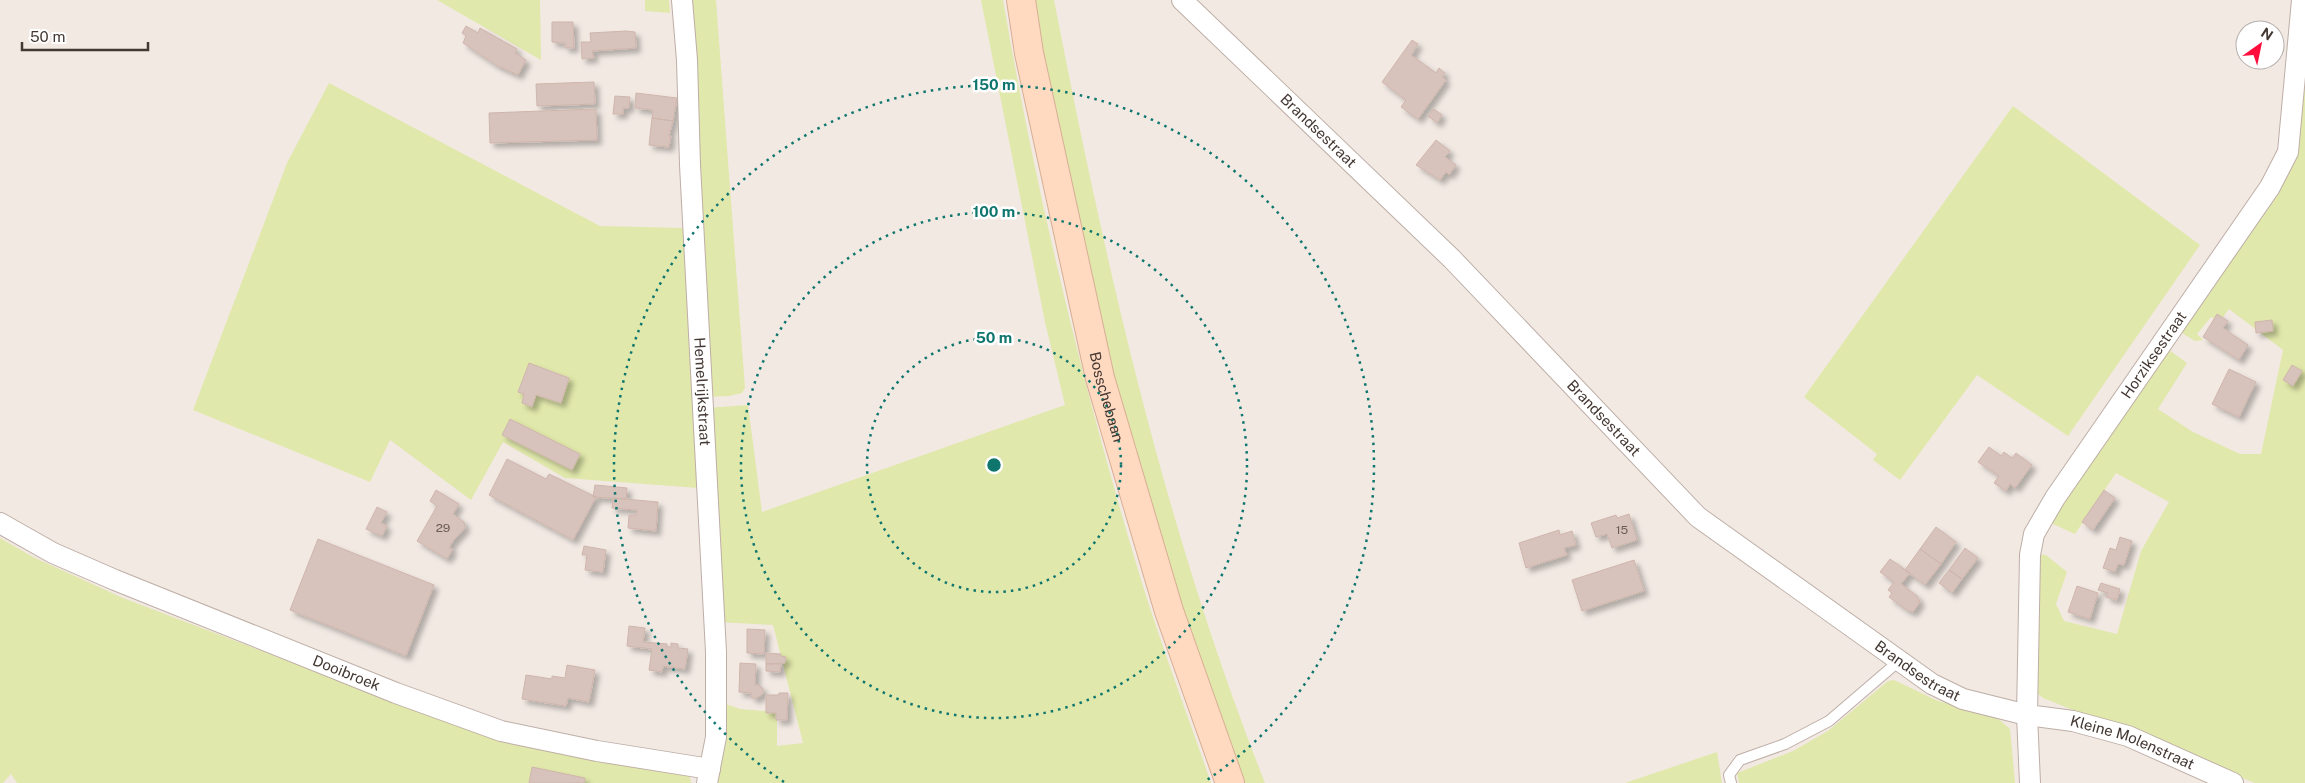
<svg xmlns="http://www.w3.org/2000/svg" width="2305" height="783" viewBox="0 0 2305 783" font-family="'Public Sans',sans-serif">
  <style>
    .green { fill: #e1e8ab }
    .building { fill: #d7c3bc; stroke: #cfb5ac; filter: url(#shadow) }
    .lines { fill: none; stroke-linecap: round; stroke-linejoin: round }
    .lane-casing { stroke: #beaea6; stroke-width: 12 }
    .street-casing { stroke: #beaea6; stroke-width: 22 }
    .secondary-casing { stroke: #d7ae94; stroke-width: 30 }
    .lane { stroke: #fff; stroke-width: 10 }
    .street { stroke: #fff; stroke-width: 20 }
    .secondary { stroke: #ffdac1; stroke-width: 28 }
    .ring { fill: none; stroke: #0f766e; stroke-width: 2.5; stroke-dasharray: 2.5 5 }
    .labels { text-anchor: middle; stroke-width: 5; stroke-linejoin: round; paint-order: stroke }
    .number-label { font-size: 12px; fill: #695b55 }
    .street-label { font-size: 15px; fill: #443833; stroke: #fff }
    .centre { fill: #0f766e; stroke: #fff; stroke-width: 2.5 }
    .ring-label { font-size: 15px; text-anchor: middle; font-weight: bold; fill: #0f766e; stroke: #fff; stroke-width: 5; stroke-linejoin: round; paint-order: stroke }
  </style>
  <defs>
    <filter id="shadow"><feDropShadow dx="4.5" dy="4.5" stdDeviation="2.5" flood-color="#0004"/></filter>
  </defs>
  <rect width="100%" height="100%" fill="#f2e9e3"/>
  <path class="green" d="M437 0H540L541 60Z
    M645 0H669L670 13 645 11Z
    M683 0H716L745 388 742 393 729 396 706 397Z
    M981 0H1003C1037 197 1084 392 1142 583 1163 650 1188 716 1211 783H715L720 702 740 709 777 712V746L803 743 773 625 718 622 707 408 748 405 762 512 1065 405 1045 322Z
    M1025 0H1054C1106 267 1165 530 1265 783H1235L1139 493Z
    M2305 0V783H2255L2043 698 2034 691 2026 554 2046 555 2067 572 2056 604 2064 621 2117 634 2141 551 2169 502 2116 473 2075 534 2033 515 2154 339 2187 363 2158 409 2193 432 2240 454H2261L2283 350 2229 309 2220 321 2211 317 2197 334 2203 340 2195 341 2166 323 2267 175 2278 154Z
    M329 83 600 226 683 228 698 488 565 478 503 442 471 500 390 440 370 482 193 410 287 163Z
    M2013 106 2200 245 2068 436 1977 375 1900 480 1873 460 1877 454 1804 397Z
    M0 538 33 557 123 598 461 727 689 773 691 783H17L11 774 3 783H0Z
    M1894 680 1938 701 1995 716 2010 729 2015 783H1739L1737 773 1793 751 1828 731 1888 681Z
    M1717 752 1722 783H1625Z"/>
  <path class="building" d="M552 22H573L574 48H565V43L552 42Z
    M466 26 478 33 480 28 517 49 515 53 526 60 518 75 496 65 463 43 466 36 462 33Z
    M626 31 635 32 636 48 592 51 594 58 582 59 581 42H591L590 33Z
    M1412 40 1418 44 1411 55 1436 73 1439 68 1445 73 1442 77 1446 80 1418 119 1401 107 1406 100 1382 82Z
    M594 82 595 104 537 106 536 84Z
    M636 93 677 98 673 121 652 118 653 110 635 108Z
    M615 96 630 97 629 108H623V114H613Z
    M596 109 597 140 490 143 489 113Z
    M1434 109 1442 115 1437 123 1428 116Z
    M652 118 673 121 669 136H671L669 147 649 145Z
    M1436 140 1450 151 1445 157 1456 165 1449 175 1446 172 1440 180 1416 165Z
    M2217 314 2228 321 2223 328 2248 345 2239 360 2203 337Z
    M2272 320 2273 331 2256 333 2255 322Z
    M529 363 569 378 561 403 536 395 532 407 522 403 524 394 518 392Z
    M2292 365 2302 371 2293 386 2283 380Z
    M2229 369 2256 382 2239 417 2212 404Z
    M510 419 580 454 572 470 502 435Z
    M1989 447 2001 456 2004 452 2012 458 2016 453 2032 465 2015 488 2010 484 2006 491 1994 483 1999 476 1978 462Z
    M507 459 546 479 549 474 596 497 573 540 489 495Z
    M595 485 627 488 626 499 593 497Z
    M436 490 459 504 453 514 464 522 465 528 453 541 449 548 453 549 447 559 417 541 437 506 430 501Z
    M2104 490 2115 498 2093 530 2082 522Z
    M613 498 658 502 656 531 628 528 629 515H636L637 510 612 508Z
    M377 507 387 512 381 523 387 526 382 536 366 529Z
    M1629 514 1637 540 1612 548 1607 534 1596 537 1591 523 1616 515 1617 518Z
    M1936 527 1956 542 1941 564 1920 549Z
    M1559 530 1560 535 1572 531 1576 545 1564 548 1567 555 1526 568 1519 543Z
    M2120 537 2132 541 2124 565 2118 564 2115 572 2103 568 2110 548 2116 550Z
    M318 539 434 585 406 656 290 610Z
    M584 546 606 550 603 572 585 570 587 555H582Z
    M1965 548 1978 558 1962 579 1949 570Z
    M1920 549 1941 564 1925 585 1905 570Z
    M1890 559 1910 573 1901 584 1917 596 1920 602 1913 612 1907 610 1889 597 1892 593 1888 590 1894 582 1880 572Z
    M1634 560 1644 591 1582 611 1572 580Z
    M1949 570 1962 579 1952 593 1939 583Z
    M2101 583 2120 589 2117 600 2106 597 2108 593 2098 590Z
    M2077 586 2098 593 2090 619 2068 612Z
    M629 626 645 628 643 642 667 644V647H671V643L678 644V648L688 649 685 669 663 666 662 672 649 670 652 649 627 646Z
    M747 629 765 630 764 654 747 653Z
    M766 653 781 654V656L786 657 785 663 766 664Z
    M740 663 756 664 755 685H759L763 689V694L755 699 751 697V693L739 692Z
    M766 664H781L780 672 766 671Z
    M567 665 595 670 589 702 568 698 566 706 522 699 526 675 552 679V676L565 678Z
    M779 693H788L787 720H776V713H766V695H779Z
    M532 767 585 778 584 783H529Z"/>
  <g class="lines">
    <g class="lane-casing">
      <path id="lane" d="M1731 783 1729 775 1740 760 1785 744 1829 721 1899 661"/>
    </g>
    <g class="street-casing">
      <g id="street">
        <path id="s1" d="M682 0 687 60 690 165 716 652V737L707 783"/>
        <path id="s2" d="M1182 0 1452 259 1698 517 1932 684 1963 699 2027 715 2073 721 2128 736 2233 783"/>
        <path id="s3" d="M0 523 53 553 115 580 396 693 501 731 597 751 710 769"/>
        <path id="s4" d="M2030 783 2027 715 2030 555 2034 534 2055 498 2270 187 2288 152 2302 0"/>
      </g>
    </g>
    <g class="secondary-casing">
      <g id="secondary">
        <path id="s5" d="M1021 0 1029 53 1100 378 1169 611 1230 783"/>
      </g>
    </g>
    <use href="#lane" class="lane"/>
    <use href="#street" class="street"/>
    <use href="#secondary" class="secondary"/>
  </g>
  <g class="ring">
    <circle cx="994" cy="465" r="127"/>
    <circle cx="994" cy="465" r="253"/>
    <path d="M784 782A380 380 0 1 1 1204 782"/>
  </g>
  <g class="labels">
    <g class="number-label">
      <text x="443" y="532">29</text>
      <text x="1622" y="534">15</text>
    </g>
    <g class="street-label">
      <text dy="5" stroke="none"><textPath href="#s2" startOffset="189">Brandsestraat</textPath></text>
      <text dy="5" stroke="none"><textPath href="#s4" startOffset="465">Horziksestraat</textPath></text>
      <text dy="5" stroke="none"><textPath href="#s1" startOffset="392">Hemelrijkstraat</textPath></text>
      <text dy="5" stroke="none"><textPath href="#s5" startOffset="406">Bosschebaan</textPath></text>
      <text dy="5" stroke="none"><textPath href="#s2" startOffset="594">Brandsestraat</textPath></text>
      <text dy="5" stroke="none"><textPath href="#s2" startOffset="999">Brandsestraat</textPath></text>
      <text dy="5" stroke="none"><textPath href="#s3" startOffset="378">Dooibroek</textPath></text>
      <text dy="5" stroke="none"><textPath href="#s2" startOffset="1228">Kleine Molenstraat</textPath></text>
    </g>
  </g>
  <circle cx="994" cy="465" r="8" class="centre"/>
  <g class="ring-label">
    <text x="994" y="90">150 m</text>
    <text x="994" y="217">100 m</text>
    <text x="994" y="343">50 m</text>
  </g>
  <g transform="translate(2260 45) rotate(33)"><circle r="24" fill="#ffffff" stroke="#b4afad"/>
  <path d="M0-4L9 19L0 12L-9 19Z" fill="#ff0e3d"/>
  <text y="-8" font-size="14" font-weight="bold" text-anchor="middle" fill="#443833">N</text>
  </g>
  <path d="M22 42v8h126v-8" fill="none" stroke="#443833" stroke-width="2.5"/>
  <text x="30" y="42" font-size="15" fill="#443833" stroke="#ffffff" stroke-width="4" paint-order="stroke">50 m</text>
</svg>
